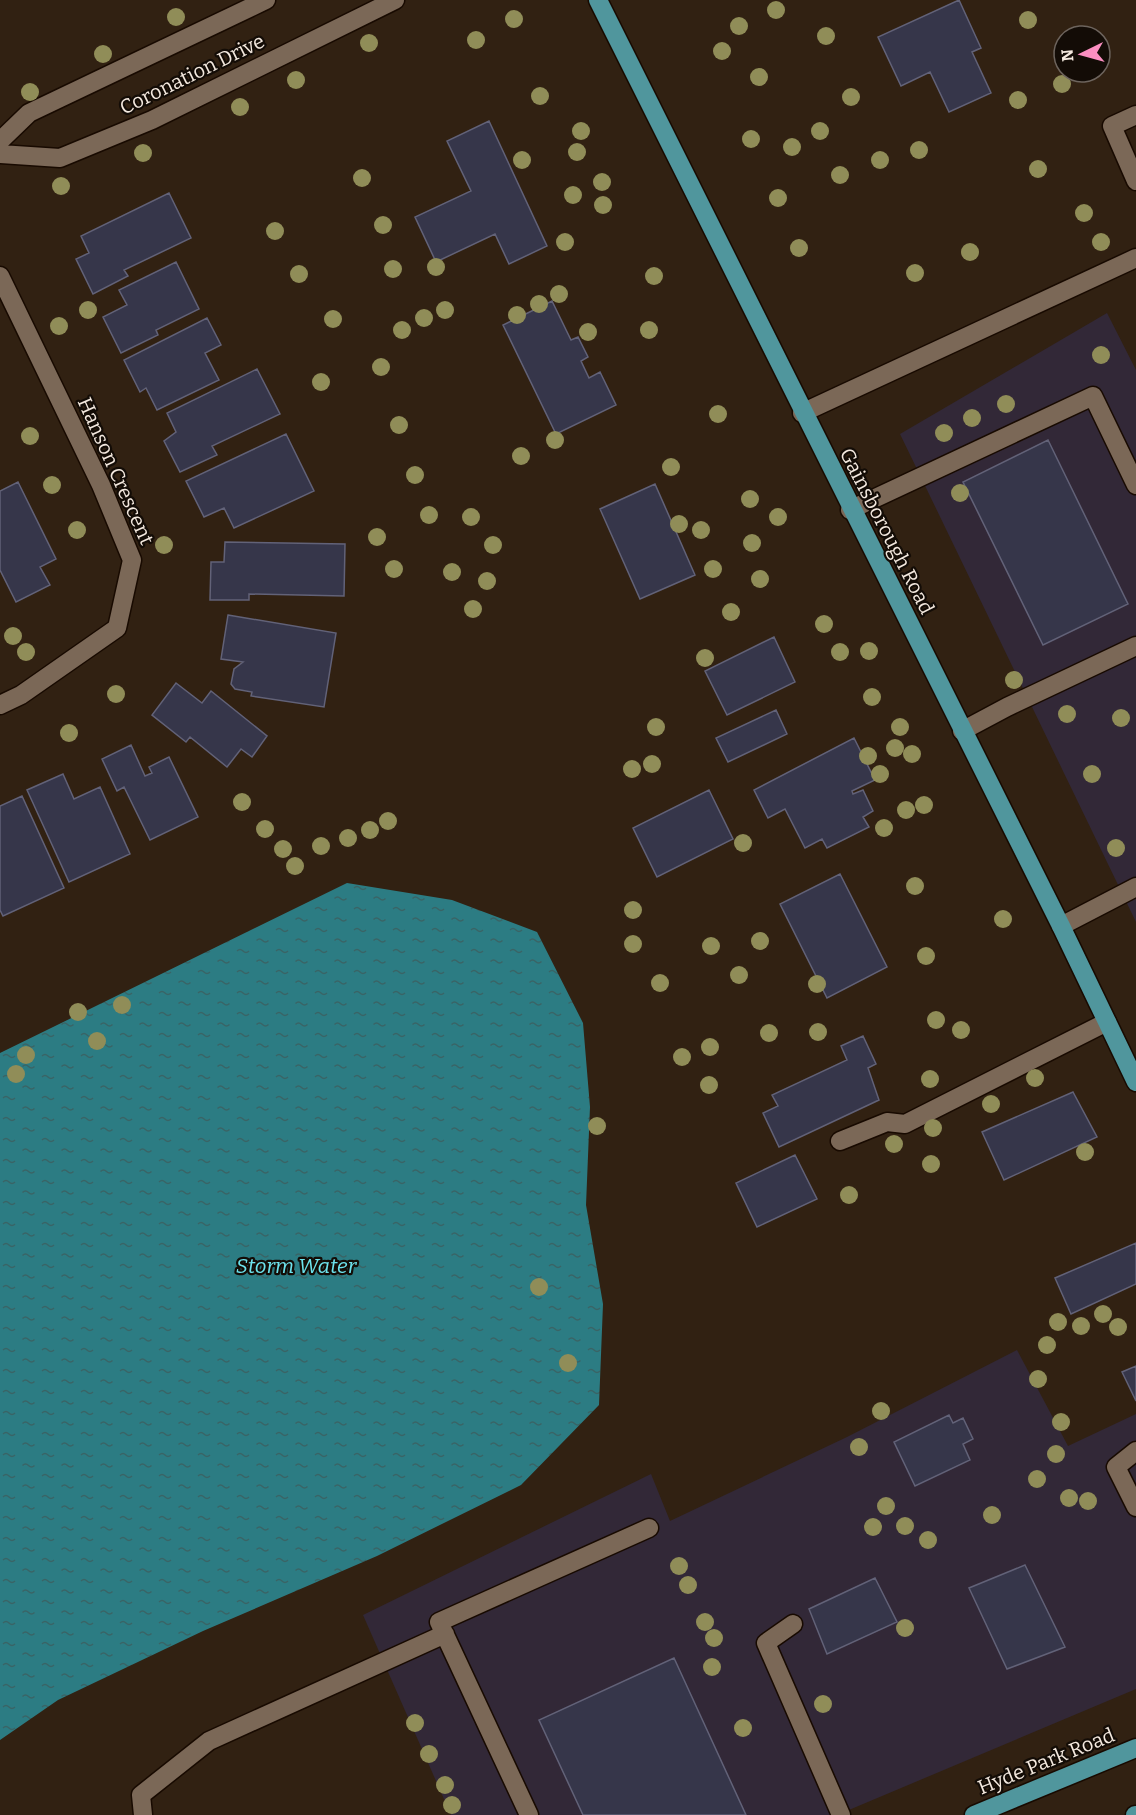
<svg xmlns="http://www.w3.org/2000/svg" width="1136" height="1815" viewBox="0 0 1136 1815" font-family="Bitter,serif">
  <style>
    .commercial { fill: #322837 }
    .water { fill: url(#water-ripples) }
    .building { fill: #36364a; stroke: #626278; stroke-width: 1.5 }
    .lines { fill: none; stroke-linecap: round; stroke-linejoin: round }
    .minor-casing { stroke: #180a00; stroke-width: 21 }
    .major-casing { stroke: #180a00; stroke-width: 21 }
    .minor { stroke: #7b6857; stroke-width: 18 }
    .major { stroke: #50969d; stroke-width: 18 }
    .tree { fill: #908d58 }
    .labels { text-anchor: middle; stroke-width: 4.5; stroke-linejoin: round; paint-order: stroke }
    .street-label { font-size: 20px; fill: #f4e9df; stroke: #130c06 }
    .water-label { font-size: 21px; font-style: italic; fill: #6de3ed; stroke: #130c06 }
  </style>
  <defs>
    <pattern id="water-ripples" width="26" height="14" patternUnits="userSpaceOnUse" patternTransform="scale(1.5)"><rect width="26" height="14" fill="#2c7c83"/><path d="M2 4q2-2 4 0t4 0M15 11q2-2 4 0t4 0" fill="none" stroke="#396466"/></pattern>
  </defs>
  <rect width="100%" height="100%" fill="#312112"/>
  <path class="commercial" d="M1107 313 1136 370V922L900 434Z
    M1017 1350 1068 1446 1136 1414V1689L837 1815H451L363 1615 651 1474 670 1521 847 1437Z"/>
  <path class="water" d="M347 883 452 900 537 932 583 1023 590 1107 586 1205 603 1304 599 1405 521 1485 377 1556 203 1631 58 1700 0 1740V1053Z"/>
  <path class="building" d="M959 0 981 48 972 52 991 93 949 112 930 72 901 86 878 37Z
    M489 121 547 246 509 264 495 234 436 262 415 217 471 191 447 141Z
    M169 193 191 238 124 270 128 276 93 294 76 259 89 253 81 236Z
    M176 262 199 309 156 330 158 335 121 353 103 317 127 305 119 290Z
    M552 301 571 340 578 337 588 357 581 361 589 378 600 372 616 405 556 434 503 325Z
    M207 318 221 345 205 353 219 380 157 410 146 388 140 392 124 360Z
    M257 369 280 414 212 446 217 455 180 472 164 441 176 432 167 413Z
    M286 434 314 491 234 528 224 508 204 517 186 481Z
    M1048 440 1128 604 1043 645 963 482Z
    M18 482 56 559 40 567 50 585 16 602 0 570V491Z
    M655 484 695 575 640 599 600 509Z
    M225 542 345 544 344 596 249 594V600H210L211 562H224Z
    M228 615 336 633 324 707 251 696 252 692 235 689 231 684 234 669 243 662 221 659Z
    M774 637 795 682 727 715 705 671Z
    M176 683 202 703 211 691 267 736 252 757 241 749 227 767 190 737 186 742 152 715Z
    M776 710 787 734 728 762 716 738Z
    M854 738 875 780 852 791 853 794 863 790 873 811 863 817 869 827 827 848 822 839 805 848 785 809 768 818 754 790Z
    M131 745 145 776 152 773 149 767 169 757 198 817 150 840 124 787 117 791 102 759Z
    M63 774 74 799 100 787 130 854 69 882 27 790Z
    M709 790 733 839 657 877 633 828Z
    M22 796 64 888 3 916 0 910V806Z
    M840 874 887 967 827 998 780 904Z
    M863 1036 876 1064 868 1068 879 1100 779 1147 763 1113 778 1106 772 1095 847 1060 841 1046Z
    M1073 1092 1097 1137 1004 1180 982 1132Z
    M795 1155 817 1199 757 1227 736 1183Z
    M1136 1243V1284L1071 1314 1055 1278Z
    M1136 1366V1401L1122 1372Z
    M949 1415 953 1423 963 1418 973 1439 963 1444 970 1460 915 1486 894 1442Z
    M1025 1565 1065 1647 1007 1669 969 1588Z
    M875 1578 897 1622 827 1654 809 1609Z
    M674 1658 746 1815H583L539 1720Z"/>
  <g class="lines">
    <g class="minor-casing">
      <path id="minor" d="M1136 115 1112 126 1136 181
        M0 141 29 113 266 0
        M0 154 60 158 152 120 395 0
        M0 276 101 485 132 560 117 628 21 695 0 705
        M802 413 1136 258
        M850 510 1093 396 1136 485
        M962 731 1007 707 1136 646
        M1061 926 1136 887
        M840 1141 887 1122 905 1124 1107 1022
        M1136 1451 1116 1467 1136 1507
        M793 1624 766 1643 841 1815
        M143 1815 141 1795 209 1741 445 1634
        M529 1815 439 1622 649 1528"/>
    </g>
    <g class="major-casing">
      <path id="major" d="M598 0 1061 926 1136 1082
        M974 1815 1136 1748
        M1135 1815H1136"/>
    </g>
    <use href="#minor" class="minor"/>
    <use href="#major" class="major"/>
  </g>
  <g class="tree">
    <circle cx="776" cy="10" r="9"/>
    <circle cx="176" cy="17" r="9"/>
    <circle cx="514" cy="19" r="9"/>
    <circle cx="1028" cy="20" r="9"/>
    <circle cx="739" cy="26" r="9"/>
    <circle cx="826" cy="36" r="9"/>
    <circle cx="476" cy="40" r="9"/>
    <circle cx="369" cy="43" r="9"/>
    <circle cx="722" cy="51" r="9"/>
    <circle cx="103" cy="54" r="9"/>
    <circle cx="759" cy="77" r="9"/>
    <circle cx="296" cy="80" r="9"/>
    <circle cx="1062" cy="84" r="9"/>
    <circle cx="30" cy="92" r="9"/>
    <circle cx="540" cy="96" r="9"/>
    <circle cx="851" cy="97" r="9"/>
    <circle cx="1018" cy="100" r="9"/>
    <circle cx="240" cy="107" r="9"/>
    <circle cx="581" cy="131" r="9"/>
    <circle cx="820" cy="131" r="9"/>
    <circle cx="751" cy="139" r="9"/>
    <circle cx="792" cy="147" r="9"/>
    <circle cx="919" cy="150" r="9"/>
    <circle cx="577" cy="152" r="9"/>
    <circle cx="143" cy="153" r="9"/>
    <circle cx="522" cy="160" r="9"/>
    <circle cx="880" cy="160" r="9"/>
    <circle cx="1038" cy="169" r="9"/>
    <circle cx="840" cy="175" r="9"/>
    <circle cx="362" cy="178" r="9"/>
    <circle cx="602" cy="182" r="9"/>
    <circle cx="61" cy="186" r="9"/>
    <circle cx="573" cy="195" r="9"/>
    <circle cx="778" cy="198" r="9"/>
    <circle cx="603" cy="205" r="9"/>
    <circle cx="1084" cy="213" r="9"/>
    <circle cx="383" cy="225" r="9"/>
    <circle cx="275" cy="231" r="9"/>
    <circle cx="565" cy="242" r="9"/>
    <circle cx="1101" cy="242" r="9"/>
    <circle cx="799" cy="248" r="9"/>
    <circle cx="970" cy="252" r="9"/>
    <circle cx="436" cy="267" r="9"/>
    <circle cx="393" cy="269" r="9"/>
    <circle cx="915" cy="273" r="9"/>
    <circle cx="299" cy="274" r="9"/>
    <circle cx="654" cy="276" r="9"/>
    <circle cx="559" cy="294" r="9"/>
    <circle cx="539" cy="304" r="9"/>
    <circle cx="88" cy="310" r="9"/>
    <circle cx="445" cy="310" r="9"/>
    <circle cx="517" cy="315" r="9"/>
    <circle cx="424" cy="318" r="9"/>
    <circle cx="333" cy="319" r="9"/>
    <circle cx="59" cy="326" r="9"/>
    <circle cx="402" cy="330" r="9"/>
    <circle cx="649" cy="330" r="9"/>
    <circle cx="588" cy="332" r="9"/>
    <circle cx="1101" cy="355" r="9"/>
    <circle cx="381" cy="367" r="9"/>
    <circle cx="321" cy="382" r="9"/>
    <circle cx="1006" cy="404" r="9"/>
    <circle cx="718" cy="414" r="9"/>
    <circle cx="972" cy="418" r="9"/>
    <circle cx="399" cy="425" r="9"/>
    <circle cx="944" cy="433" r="9"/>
    <circle cx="30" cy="436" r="9"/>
    <circle cx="555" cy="440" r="9"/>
    <circle cx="521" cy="456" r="9"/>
    <circle cx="671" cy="467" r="9"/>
    <circle cx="415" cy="475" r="9"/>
    <circle cx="52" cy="485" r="9"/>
    <circle cx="960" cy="493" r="9"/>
    <circle cx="750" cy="499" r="9"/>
    <circle cx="429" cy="515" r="9"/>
    <circle cx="471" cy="517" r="9"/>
    <circle cx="778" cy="517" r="9"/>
    <circle cx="679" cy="524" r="9"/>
    <circle cx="77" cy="530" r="9"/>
    <circle cx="701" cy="530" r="9"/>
    <circle cx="377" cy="537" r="9"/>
    <circle cx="752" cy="543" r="9"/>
    <circle cx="164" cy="545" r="9"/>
    <circle cx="493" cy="545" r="9"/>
    <circle cx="394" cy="569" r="9"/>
    <circle cx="713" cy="569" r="9"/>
    <circle cx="452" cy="572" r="9"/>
    <circle cx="760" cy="579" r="9"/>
    <circle cx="487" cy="581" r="9"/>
    <circle cx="473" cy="609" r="9"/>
    <circle cx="731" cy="612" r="9"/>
    <circle cx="824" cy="624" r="9"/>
    <circle cx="13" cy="636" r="9"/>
    <circle cx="869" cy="651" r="9"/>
    <circle cx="26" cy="652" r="9"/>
    <circle cx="840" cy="652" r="9"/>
    <circle cx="705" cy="658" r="9"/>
    <circle cx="1014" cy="680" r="9"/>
    <circle cx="116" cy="694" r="9"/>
    <circle cx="872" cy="697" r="9"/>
    <circle cx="1067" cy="714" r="9"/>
    <circle cx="1121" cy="718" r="9"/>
    <circle cx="656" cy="727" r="9"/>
    <circle cx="900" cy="727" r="9"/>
    <circle cx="69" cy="733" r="9"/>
    <circle cx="895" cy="748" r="9"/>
    <circle cx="912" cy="754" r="9"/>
    <circle cx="868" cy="756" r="9"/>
    <circle cx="652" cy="764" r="9"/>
    <circle cx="632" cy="769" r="9"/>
    <circle cx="880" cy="774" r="9"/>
    <circle cx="1092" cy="774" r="9"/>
    <circle cx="242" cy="802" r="9"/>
    <circle cx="924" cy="805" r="9"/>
    <circle cx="906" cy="810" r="9"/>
    <circle cx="388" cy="821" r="9"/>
    <circle cx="884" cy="828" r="9"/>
    <circle cx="265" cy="829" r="9"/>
    <circle cx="370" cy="830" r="9"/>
    <circle cx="348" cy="838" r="9"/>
    <circle cx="743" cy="843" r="9"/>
    <circle cx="321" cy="846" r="9"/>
    <circle cx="1116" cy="848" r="9"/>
    <circle cx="283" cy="849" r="9"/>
    <circle cx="295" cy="866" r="9"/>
    <circle cx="915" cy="886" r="9"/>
    <circle cx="633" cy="910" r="9"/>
    <circle cx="1003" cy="919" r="9"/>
    <circle cx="760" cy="941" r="9"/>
    <circle cx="633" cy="944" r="9"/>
    <circle cx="711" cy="946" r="9"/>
    <circle cx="926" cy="956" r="9"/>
    <circle cx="739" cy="975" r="9"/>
    <circle cx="660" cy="983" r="9"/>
    <circle cx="817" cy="984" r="9"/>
    <circle cx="122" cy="1005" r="9"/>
    <circle cx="78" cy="1012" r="9"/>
    <circle cx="936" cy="1020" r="9"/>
    <circle cx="961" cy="1030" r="9"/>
    <circle cx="818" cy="1032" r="9"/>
    <circle cx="769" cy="1033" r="9"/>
    <circle cx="97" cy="1041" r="9"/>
    <circle cx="710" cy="1047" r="9"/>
    <circle cx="26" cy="1055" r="9"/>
    <circle cx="682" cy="1057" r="9"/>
    <circle cx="16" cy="1074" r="9"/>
    <circle cx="1035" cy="1078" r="9"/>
    <circle cx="930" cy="1079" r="9"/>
    <circle cx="709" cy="1085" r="9"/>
    <circle cx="991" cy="1104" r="9"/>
    <circle cx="597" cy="1126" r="9"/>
    <circle cx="933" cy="1128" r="9"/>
    <circle cx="894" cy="1144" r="9"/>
    <circle cx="1085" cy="1152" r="9"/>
    <circle cx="931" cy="1164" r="9"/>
    <circle cx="849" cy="1195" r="9"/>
    <circle cx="539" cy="1287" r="9"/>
    <circle cx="1103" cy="1314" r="9"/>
    <circle cx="1058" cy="1322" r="9"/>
    <circle cx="1081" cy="1326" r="9"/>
    <circle cx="1118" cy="1327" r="9"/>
    <circle cx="1047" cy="1345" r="9"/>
    <circle cx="568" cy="1363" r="9"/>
    <circle cx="1038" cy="1379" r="9"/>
    <circle cx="881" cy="1411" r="9"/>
    <circle cx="1061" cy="1422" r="9"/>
    <circle cx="859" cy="1447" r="9"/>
    <circle cx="1056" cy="1454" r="9"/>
    <circle cx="1037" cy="1479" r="9"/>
    <circle cx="1069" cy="1498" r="9"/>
    <circle cx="1088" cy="1501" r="9"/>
    <circle cx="886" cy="1506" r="9"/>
    <circle cx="992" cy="1515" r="9"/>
    <circle cx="905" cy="1526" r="9"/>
    <circle cx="873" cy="1527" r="9"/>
    <circle cx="928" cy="1540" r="9"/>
    <circle cx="679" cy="1566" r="9"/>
    <circle cx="688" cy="1585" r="9"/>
    <circle cx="705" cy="1622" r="9"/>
    <circle cx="905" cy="1628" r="9"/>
    <circle cx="714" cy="1638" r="9"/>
    <circle cx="712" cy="1667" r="9"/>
    <circle cx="823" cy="1704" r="9"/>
    <circle cx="415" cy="1723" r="9"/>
    <circle cx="743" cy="1728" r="9"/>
    <circle cx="429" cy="1754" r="9"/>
    <circle cx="445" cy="1785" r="9"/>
    <circle cx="452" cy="1805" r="9"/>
  </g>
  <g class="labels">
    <g class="street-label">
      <text transform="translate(192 74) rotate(-26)" y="7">Coronation Drive</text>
      <text transform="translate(116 471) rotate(66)" y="7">Hanson Crescent</text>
      <text transform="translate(887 531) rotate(63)" y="7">Gainsborough Road</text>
      <text transform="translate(1046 1761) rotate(-22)" y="7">Hyde Park Road</text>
    </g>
    <g class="water-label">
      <text x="296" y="1273">Storm Water</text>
    </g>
  </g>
  <g transform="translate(1082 54) rotate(265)"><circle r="28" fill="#130c06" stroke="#6d645d" stroke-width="1.5"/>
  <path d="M0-4.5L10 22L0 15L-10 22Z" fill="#fc8fc1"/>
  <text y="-9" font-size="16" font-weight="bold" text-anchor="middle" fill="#f4e9df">N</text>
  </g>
</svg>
